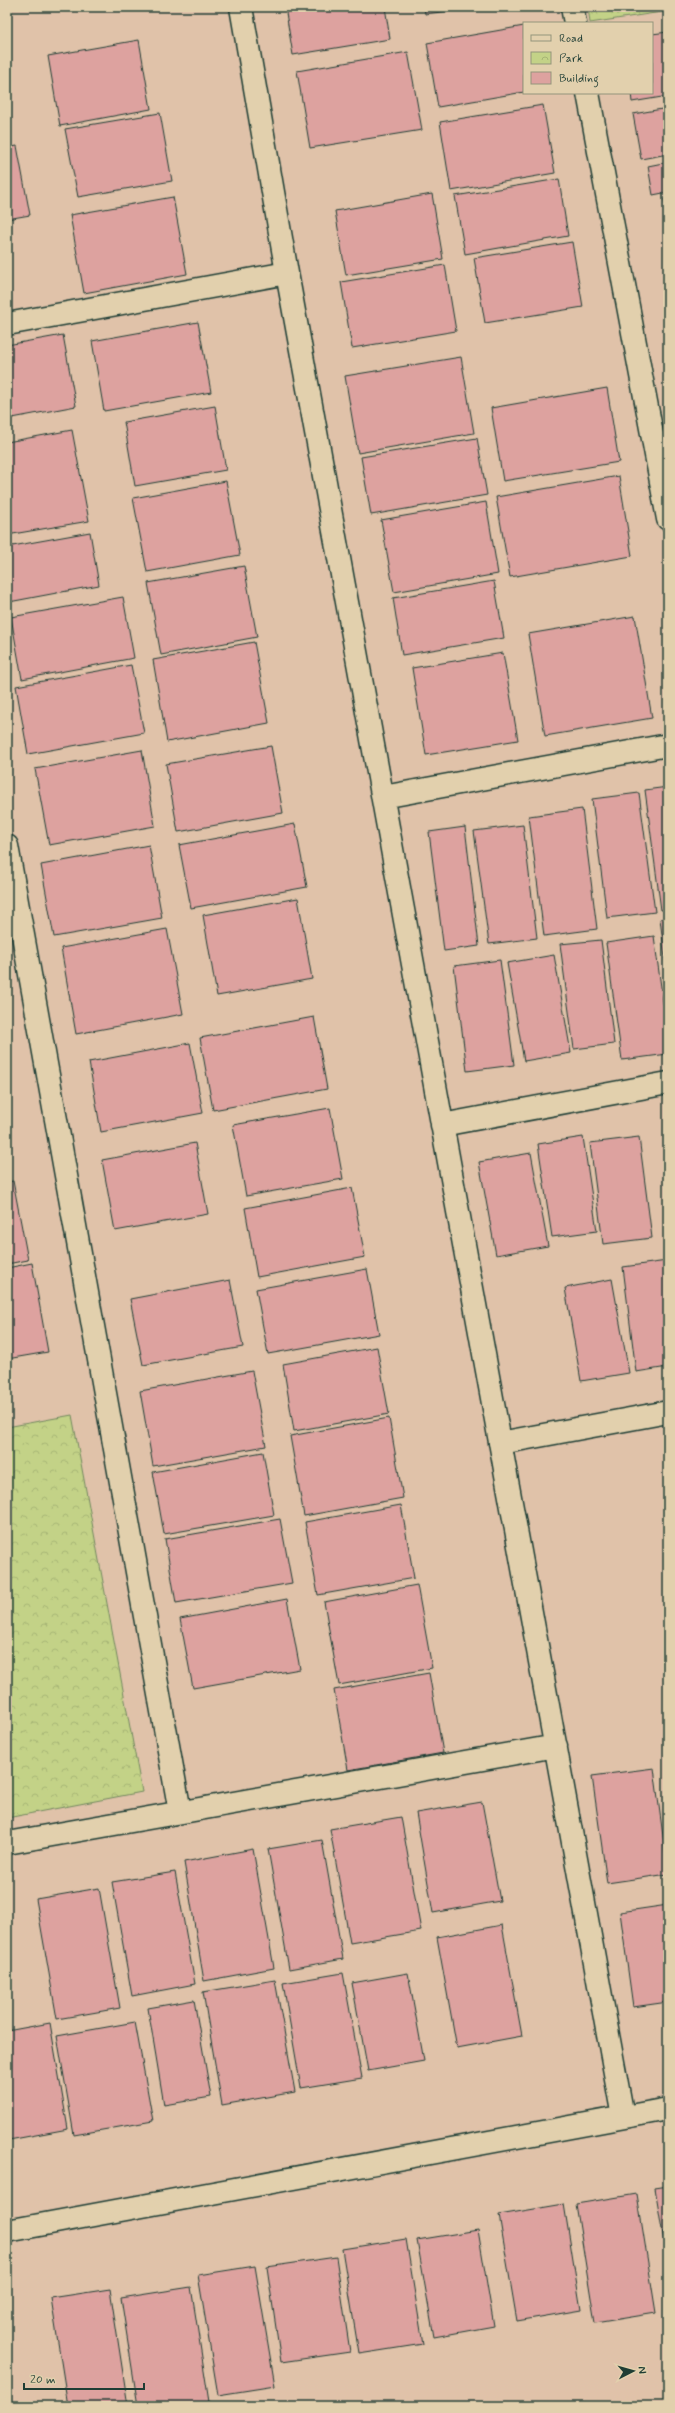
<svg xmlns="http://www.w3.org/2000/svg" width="675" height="2413" viewBox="0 0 675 2413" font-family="Mynerve,sans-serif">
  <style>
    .park { fill: url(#park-crowns); stroke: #71885e }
    .building { fill: #dda29f; stroke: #1f3d34 }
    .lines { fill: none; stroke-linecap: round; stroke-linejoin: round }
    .minor-casing { stroke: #1f3d34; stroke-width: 25 }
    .minor { stroke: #e2d0ad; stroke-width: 22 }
  </style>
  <defs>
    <pattern id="park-crowns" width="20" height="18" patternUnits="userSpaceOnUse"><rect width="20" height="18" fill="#c3d287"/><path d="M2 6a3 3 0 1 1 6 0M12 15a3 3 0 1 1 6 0" fill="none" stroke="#a7b575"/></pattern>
  </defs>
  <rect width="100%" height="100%" fill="#e0c2a9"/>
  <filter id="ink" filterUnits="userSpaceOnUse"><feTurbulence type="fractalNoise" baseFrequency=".025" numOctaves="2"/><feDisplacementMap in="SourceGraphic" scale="8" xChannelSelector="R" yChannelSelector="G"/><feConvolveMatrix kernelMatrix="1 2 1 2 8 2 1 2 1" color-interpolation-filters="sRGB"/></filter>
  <g filter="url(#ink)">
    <path class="park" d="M588 7H668V11L590 23Z
      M72 1415 142 1792 7 1818V1427Z"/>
    <path class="building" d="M285 7H385L390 39 293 55Z
      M424 7H482L425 14Z
      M524 26V92L438 107 427 43Z
      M668 32V96L632 102 631 93H652V34Z
      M139 40 151 109 60 126 48 56Z
      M408 52 422 130 310 148 297 71Z
      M543 105 555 173 451 191 440 122Z
      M668 108V154L641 159 633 114Z
      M160 113 172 181 78 197 65 129Z
      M17 146 30 215 7 219V148Z
      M668 162V192L653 195 648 166Z
      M559 179 568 236 465 254 455 196Z
      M432 194 443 259 346 275 335 211Z
      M173 197 187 274 84 293 70 215Z
      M668 198V222L664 199Z
      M572 242 583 307 485 323 474 258Z
      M445 265 456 331 352 348 341 282Z
      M198 322 211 392 104 411 92 341Z
      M63 335 76 406 7 419V345Z
      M461 357 474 433 358 453 345 376Z
      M607 388 619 462 503 481 491 408Z
      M215 406 226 470 135 486 124 422Z
      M72 430 89 521 7 535V442Z
      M477 438 487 495 371 515 361 457Z
      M619 476 632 556 510 577 496 497Z
      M226 481 240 555 147 572 133 498Z
      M486 502 498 574 394 592 381 520Z
      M90 532 99 585 9 602 7 547Z
      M244 566 257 637 161 655 148 583Z
      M494 581 504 638 402 655 393 598Z
      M123 597 134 658 22 679 11 617Z
      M635 616 652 718 545 736 528 634Z
      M254 642 269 723 167 742 153 660Z
      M503 653 518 740 426 755 412 668Z
      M131 665 144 733 28 754 16 686Z
      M271 746 283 813 178 832 166 764Z
      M142 750 155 826 49 845 35 769Z
      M668 787V909L661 910 645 790Z
      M639 793 655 912 607 918 592 799Z
      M582 809 597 929 544 936 529 816Z
      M295 824 307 887 191 908 179 845Z
      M523 825 537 938 489 944 474 831Z
      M465 827 479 946 444 951 429 832Z
      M149 845 162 918 54 937 41 865Z
      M298 898 312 979 217 996 203 915Z
      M668 917V982L660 919Z
      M167 929 183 1014 76 1034 61 948Z
      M654 936 668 1038V1054L622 1060 606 943Z
      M601 940 614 1044 574 1049 560 944Z
      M554 955 571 1053 524 1061 507 963Z
      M500 960 514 1065 467 1071 454 966Z
      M314 1017 327 1089 213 1110 200 1038Z
      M190 1043 203 1113 101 1132 89 1062Z
      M330 1108 343 1179 246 1196 233 1125Z
      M583 1137 597 1231 552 1237 538 1144Z
      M639 1137 652 1238 603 1244 590 1143Z
      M195 1143 208 1214 115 1231 102 1160Z
      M531 1153 548 1246 496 1255 479 1162Z
      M13 1181 28 1260 7 1264V1182Z
      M352 1188 365 1257 257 1277 245 1208Z
      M667 1261 668 1367 636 1372 623 1267Z
      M32 1263 48 1352 7 1359V1268Z
      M367 1269 379 1334 268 1354 256 1289Z
      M612 1279 629 1373 581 1381 565 1288Z
      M230 1280 243 1347 143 1365 130 1299Z
      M377 1347 389 1414 294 1431 283 1364Z
      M252 1371 266 1446 153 1466 140 1391Z
      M389 1418 403 1498 304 1516 290 1436Z
      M263 1452 274 1515 164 1534 153 1472Z
      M401 1505 414 1578 318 1595 305 1522Z
      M280 1519 292 1583 176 1603 165 1539Z
      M417 1585 432 1668 339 1685 324 1602Z
      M287 1599 300 1669 193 1688 180 1619Z
      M429 1673 443 1753 348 1770 334 1690Z
      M654 1768 668 1874 607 1883 592 1776Z
      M482 1802 500 1901 433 1913 416 1813Z
      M401 1817 421 1931 350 1943 330 1829Z
      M322 1840 343 1959 289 1969 268 1849Z
      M253 1849 274 1968 204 1981 184 1862Z
      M175 1872 195 1984 132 1996 112 1882Z
      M99 1888 120 2008 57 2019 36 1899Z
      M668 1905V2002L633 2007 620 1912Z
      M502 1925 522 2036 457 2048 437 1937Z
      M343 1973 362 2078 301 2088 283 1983Z
      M408 1973 424 2061 368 2071 352 1983Z
      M275 1980 295 2092 222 2105 203 1992Z
      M194 2000 211 2097 164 2105 148 2008Z
      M135 2022 153 2121 74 2135 57 2036Z
      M50 2023 68 2129 9 2140 7 2031Z
      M668 2186V2265L655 2188Z
      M637 2194 656 2313 595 2323 576 2204Z
      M564 2204 581 2310 517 2321 499 2215Z
      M478 2230 494 2326 434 2337 417 2240Z
      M406 2239 423 2344 359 2354 342 2249Z
      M336 2257 350 2352 281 2362 267 2267Z
      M255 2266 275 2386 218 2395 198 2275Z
      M191 2287 209 2402 184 2406H138L121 2298Z
      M110 2289 128 2406H68L51 2298Z"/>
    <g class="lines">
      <g class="minor-casing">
        <path id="minor" d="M241 7 287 273 623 2117
          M572 7 575 23
          M588 93 668 519
          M7 324 287 273
          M383 797 668 745
          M7 846 180 1812
          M442 1125 668 1083
          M500 1443 668 1412
          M7 1843 556 1746
          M7 2231 668 2109"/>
      </g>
      <use href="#minor" class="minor"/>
    </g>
  </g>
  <rect width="675" height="2413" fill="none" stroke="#e2d0ad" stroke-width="24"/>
  <rect x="12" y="12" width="651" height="2389" fill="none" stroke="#1f3d34" stroke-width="1.5" filter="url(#ink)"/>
  <rect x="523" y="22" width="130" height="72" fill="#e2d0ad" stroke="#94957d"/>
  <rect x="531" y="35" width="20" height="6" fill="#e2d0ad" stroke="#94957d"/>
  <text x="559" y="42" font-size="12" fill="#1f3d34">Road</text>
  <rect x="531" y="52" width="20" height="12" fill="url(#park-crowns)" stroke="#94957d"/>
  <text x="559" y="62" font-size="12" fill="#1f3d34">Park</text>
  <rect x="531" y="72" width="20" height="12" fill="#dda29f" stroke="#94957d"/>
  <text x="559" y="82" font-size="12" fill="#1f3d34">Building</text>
  <g transform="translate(633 2371) rotate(84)" stroke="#e2d0ad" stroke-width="3" paint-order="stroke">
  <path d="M0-3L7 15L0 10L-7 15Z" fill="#1f3d34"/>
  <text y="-6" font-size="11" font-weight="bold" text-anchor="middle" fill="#1f3d34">N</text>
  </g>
  <path d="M24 2383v6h120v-6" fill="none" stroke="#1f3d34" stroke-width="2"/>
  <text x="30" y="2383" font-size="12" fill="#1f3d34" stroke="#e2d0ad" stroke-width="3" paint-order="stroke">20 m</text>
</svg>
